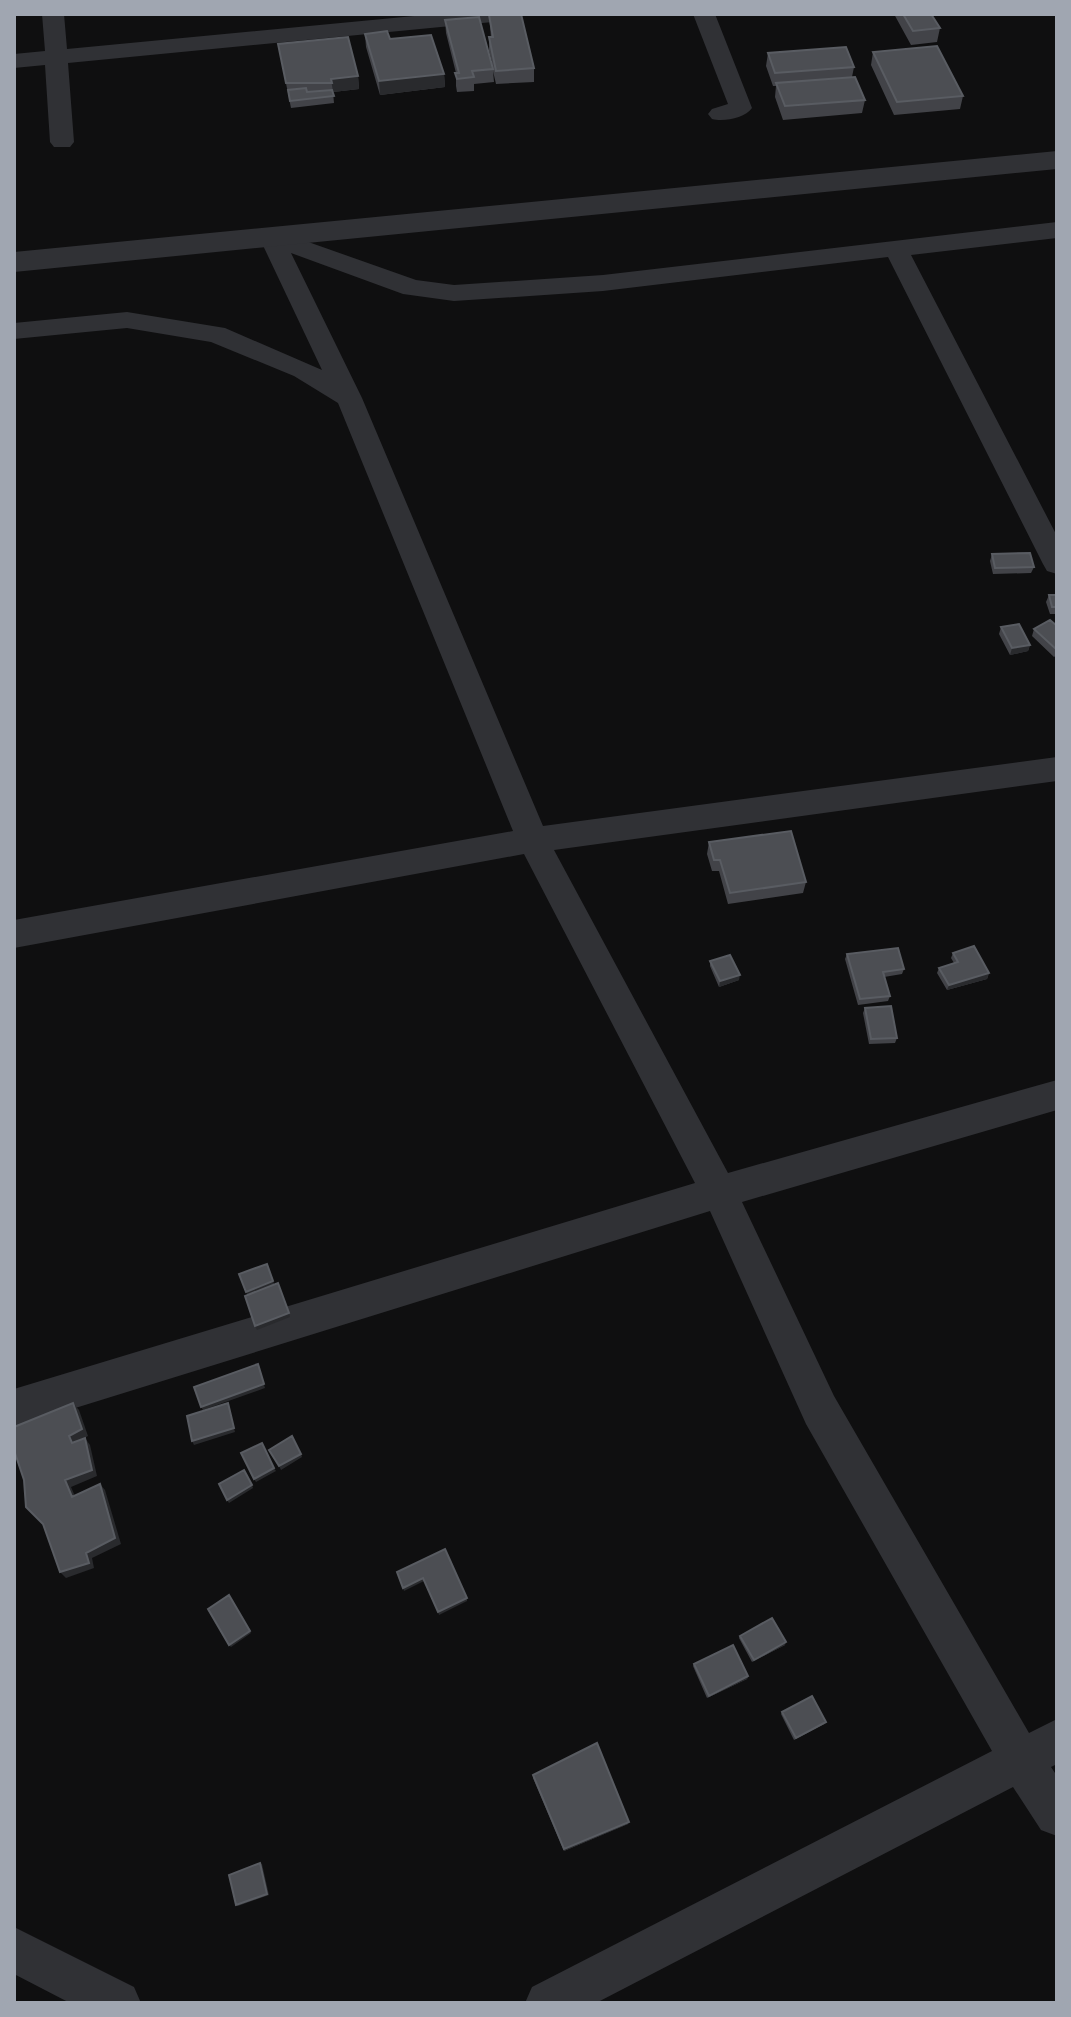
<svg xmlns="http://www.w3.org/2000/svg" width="1071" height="2017" viewBox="0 0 1071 2017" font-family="'Golos Text',sans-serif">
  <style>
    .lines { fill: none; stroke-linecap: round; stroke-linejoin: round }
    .minor { fill: #303135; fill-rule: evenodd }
    .tertiary { fill: #303135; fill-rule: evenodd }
    .wall { fill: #424348 }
    .shaded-wall { fill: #292a2d }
    .building { fill: #4c4e53; stroke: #595c62; stroke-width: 2 }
  </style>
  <rect width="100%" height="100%" fill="#0f0f10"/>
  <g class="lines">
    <path class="minor" d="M42 14H64L67 49 435 14H514L503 21 68 63 74 142 70 147H54L50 142 45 65 14 68V54L45 51Z
      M693 14H715L752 108C745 118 724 122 712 119L708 114 712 109 728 104Z
      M1057 222V238L911 255 1057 536V574L1047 571 1043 564 888 257 603 291 454 301 403 294 291 253 362 398 543 826 1057 757V781L554 850 728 1173 1057 1080V1110L742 1202 834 1396 1029 1733 1057 1719V1764L1051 1767 1057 1776V1836L1041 1830 1013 1787 596 2003H525L532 1987 992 1751 806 1424 710 1211 14 1427V1389L695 1183 524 854 14 948V920L513 831 338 403 294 376 211 342 127 328 14 339V323L127 312 225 328 322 370 259 237 262 232H280L416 280 454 285 603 275Z
      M14 1927 134 1987 141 2003H70L14 1974Z"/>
    <path class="tertiary" d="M1057 151V169L14 272V252Z"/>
  </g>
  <path class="wall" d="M894 14H931L940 28 937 42 911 45Z
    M489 15 534 68V82L496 84 493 71 494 82 474 84V91L457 92 456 86V73L446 33 445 20 492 62 489 51V37H491Z
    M365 34 390 39 444 74 445 87 380 95 366 47Z
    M278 44 358 76 359 89 333 92 334 103 291 108Z
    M873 52 963 96 960 109 894 115 871 65Z
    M768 53 854 67 852 77 865 100 862 113 783 120 775 97 776 86H773L766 66Z
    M992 554 1034 567 1031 573 993 574 990 561Z
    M1049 595H1057V614H1050L1046 602Z
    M1057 626V655L1054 657 1032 636 1034 629Z
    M1001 627 1030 645 1028 651 1010 655 999 634Z
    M709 842 806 882 803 893 728 904 719 871H712L707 854Z
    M953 953 989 973 987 979 947 990 937 973 939 968 954 963 951 958Z
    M847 954 904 969 902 974 884 977 890 996 888 1001 858 1005 845 959Z
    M710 961 739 980 719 987 710 966Z
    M865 1008 897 1038 895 1043 869 1044 863 1013Z
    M740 1636 785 1645 752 1662 739 1638Z
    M694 1664 748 1676 747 1679 707 1698 693 1666Z
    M782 1712 824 1724 794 1740 781 1714Z
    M533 1775 628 1824 564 1851 533 1778Z"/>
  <path class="shaded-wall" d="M444 74 445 87 380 95 379 81Z
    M358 76 359 89 333 92 331 79Z
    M1030 645 1028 651 1010 655 1012 648Z
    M989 973 987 979 947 990 949 985Z
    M740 975 739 980 719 987 720 981Z
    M273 1281 275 1286 248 1296 246 1292Z
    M289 1313 290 1317 257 1330 255 1326Z
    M259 1368 265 1388 203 1410 201 1407Z
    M73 1403 79 1410 88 1436 75 1443H72L69 1436Z
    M228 1403 235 1432 194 1445 192 1441Z
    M85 1438 90 1445 97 1476 71 1487 78 1503 72 1497 65 1480Z
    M301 1454 302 1457 281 1470 279 1466Z
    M274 1468 276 1471 256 1482 254 1479Z
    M100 1484 105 1490 121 1544 92 1558 94 1568 66 1578 60 1572 86 1553Z
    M252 1485 253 1488 229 1503 227 1500Z
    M423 1578 424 1581 404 1591 403 1588Z
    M229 1595 251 1633 231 1647 229 1645Z
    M467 1598V1601L439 1615 438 1612Z
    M786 1642 785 1645 752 1662 754 1660Z
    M748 1676 747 1679 707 1698 709 1696Z
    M629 1822 628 1824 564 1851V1849Z
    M260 1863 262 1864 269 1895 238 1906 236 1905Z"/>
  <path class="building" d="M521 14 534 68 496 71 489 37H493L489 15Z
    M903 14H931L940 28 913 31Z
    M479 17 493 69 472 71 474 77 457 79 455 73H459L445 20Z
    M387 31 390 39 431 35 444 74 379 81 365 34Z
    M348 37 358 76 331 79 332 83H286L278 44Z
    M937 46 963 96 897 102 873 52Z
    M846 47 854 67 775 73 768 53Z
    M855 77 865 100 785 106 776 83Z
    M306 88 307 92 332 90 334 96 290 101 288 90Z
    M1030 553 1034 567 995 568 992 554Z
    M1049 595H1057V607H1052Z
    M1050 620 1057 626V650L1034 629Z
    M1019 624 1030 645 1012 648 1001 627Z
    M791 831 806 882 730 893 720 860H714L709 842Z
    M974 946 989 973 949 985 939 968 958 962 953 953Z
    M898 948 904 969 883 972 890 996 860 999 847 954Z
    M730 955 740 975 720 981 710 961Z
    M891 1006 897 1038 871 1039 865 1008Z
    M267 1264 273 1281 246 1292 239 1274Z
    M278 1283 289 1313 255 1326 245 1296Z
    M258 1364 264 1384 201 1407 194 1387Z
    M73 1403 82 1429 69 1436 72 1443 85 1438 92 1470 65 1480 72 1497 100 1484 115 1538 86 1553 89 1563 60 1572 43 1524 26 1507 24 1480 14 1450V1427Z
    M228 1403 234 1428 192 1441 187 1416Z
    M292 1436 301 1454 279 1466 269 1450Z
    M262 1443 274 1468 254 1479 241 1453Z
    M244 1470 252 1485 227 1500 219 1484Z
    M445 1549 467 1598 438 1612 423 1578 403 1588 397 1572Z
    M229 1595 250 1631 229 1645 208 1609Z
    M772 1618 786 1642 754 1660 740 1636Z
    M733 1645 748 1676 709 1696 694 1664Z
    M812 1696 826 1722 796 1738 782 1712Z
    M597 1743 629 1822 564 1849 533 1775Z
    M260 1863 267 1894 236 1905 229 1875Z"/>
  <rect width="1071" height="2017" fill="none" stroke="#a0a6b1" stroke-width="32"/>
</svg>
